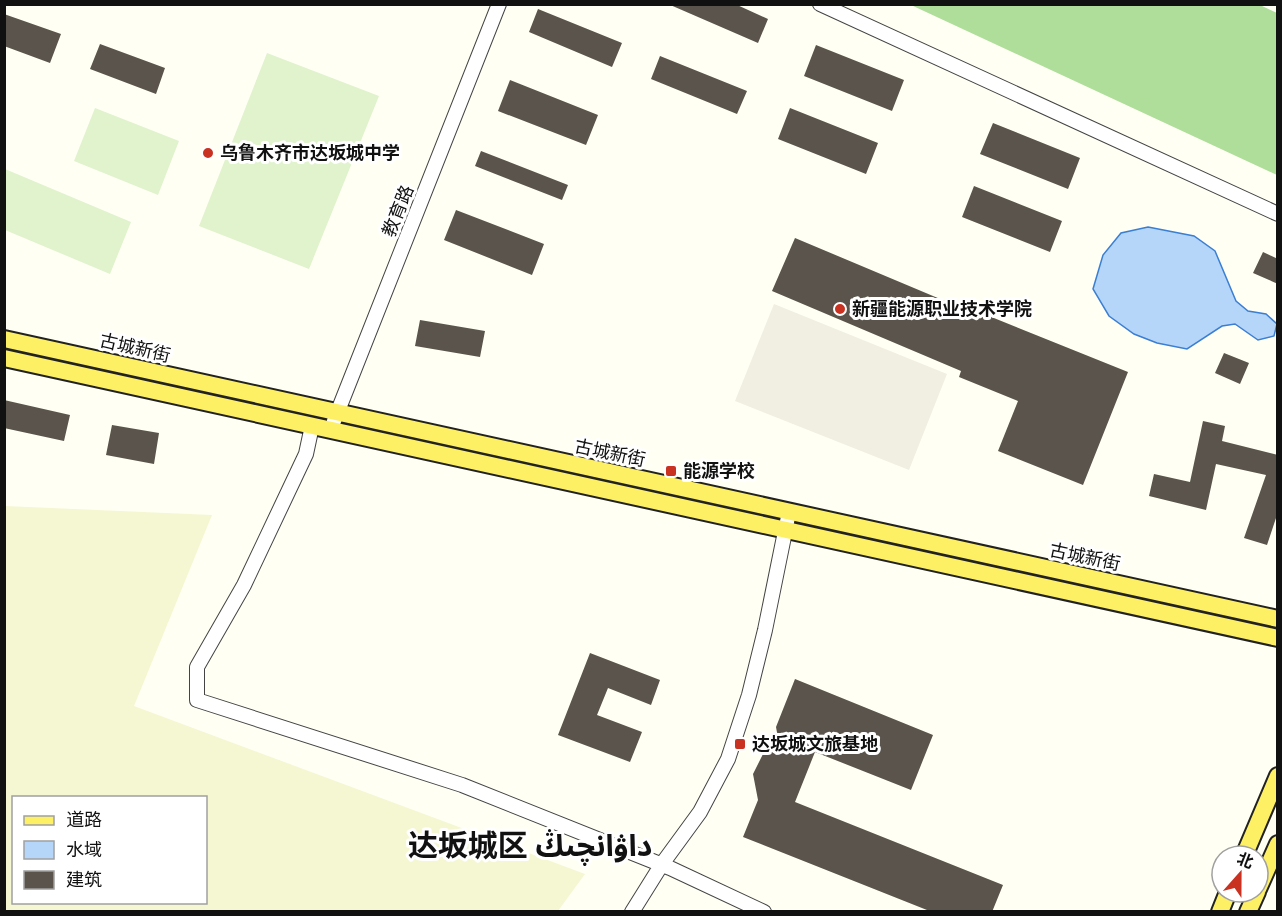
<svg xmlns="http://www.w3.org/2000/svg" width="1282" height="916" viewBox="0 0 1282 916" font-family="Georgia,'Noto Sans Arabic','Noto Sans SC',serif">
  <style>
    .farmland { fill: #f5f7d2; fill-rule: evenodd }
    .forest { fill: #aede99 }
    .pitch { fill: #e0f3cd }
    .plaza { fill: #f1efe1 }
    .water { fill: #b6d6f9; stroke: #3a7fd4; stroke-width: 1.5 }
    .building { fill: #5a544c }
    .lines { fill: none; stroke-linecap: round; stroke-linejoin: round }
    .minor-casing { stroke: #444; stroke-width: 16 }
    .major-casing { stroke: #222; stroke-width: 20 }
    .minor { stroke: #fff; stroke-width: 14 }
    .major { stroke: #fef065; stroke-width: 16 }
    .poi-dot { fill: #c93221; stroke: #fff; stroke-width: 2 }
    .labels { text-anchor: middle; stroke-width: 6; stroke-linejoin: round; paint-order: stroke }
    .poi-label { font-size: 18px; font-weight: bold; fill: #111; stroke: #fff; text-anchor: start }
    .street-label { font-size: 18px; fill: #111; stroke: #fff }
    .town-label { font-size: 30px; font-weight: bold; fill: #111; stroke: #fff }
  </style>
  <rect width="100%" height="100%" fill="#fffff4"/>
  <path class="farmland" d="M5 506 212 515 134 706 585 874 558 911H5ZM14 798H206V902H14Z"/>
  <path class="forest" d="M1260 5 1277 13V175L911 5Z"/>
  <path class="pitch" d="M267 53 379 96 309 269 199 226Z
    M95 108 179 141 158 195 74 161Z
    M5 169 131 222 110 274 5 230Z"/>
  <path class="plaza" d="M774 304 947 374 909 470 735 401Z"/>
  <path class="water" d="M1148 227 1194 236 1215 251 1236 301 1248 311 1266 314 1277 324 1274 336 1258 340 1235 324 1222 326 1187 349 1157 343 1134 334 1109 316 1093 289 1103 255 1121 233Z"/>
  <path class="building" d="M668 4H735L768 19 758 43Z
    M538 9 622 43 612 67 529 32Z
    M4 14 61 34 50 63 4 46Z
    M100 44 165 68 156 94 90 69Z
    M816 45 904 80 892 111 804 76Z
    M660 56 747 91 737 114 651 79Z
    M510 80 598 115 586 145 498 111Z
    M790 108 878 143 866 174 778 139Z
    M993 123 1080 158 1068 189 980 154Z
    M481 151 568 185 562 200 475 166Z
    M974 186 1062 221 1050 252 962 217Z
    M456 210 544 244 532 275 444 240Z
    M795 238 983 317 984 314 1128 372 1083 485 998 451 1018 401 959 377 961 371 772 291Z
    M1263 252 1278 259V284L1253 273Z
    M420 320 485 331 480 357 415 346Z
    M1224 353 1249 363 1240 384 1215 373Z
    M4 400 70 415 64 441 4 428Z
    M1203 421 1225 426 1222 441 1278 455V512L1267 545 1244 538 1266 475 1216 464 1206 510 1149 496 1154 474 1190 482Z
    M112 425 159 433 154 464 106 455Z
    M590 653 660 680 651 705 608 688 597 715 642 732 630 762 558 735Z
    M795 679 933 735 911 790 815 752 795 802 1003 885 992 912H932L743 837 758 800 753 774 764 752 780 749 776 727Z"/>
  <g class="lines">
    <g class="minor-casing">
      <path id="minor" d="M820 4 1278 214
        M334 421 499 4
        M312 426 306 454 244 585 197 667V700L462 785 670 868 764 912
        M632 912 662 864 700 812 728 759 749 695 765 630 789 512"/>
    </g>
    <g class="major-casing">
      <path id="major" d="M4 339 1278 619
        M4 358 1278 638
        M1244 856 1278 776
        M1258 889 1278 844
        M1220 912 1228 892
        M1248 912 1257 892"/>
    </g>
    <use href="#minor" class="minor"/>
    <use href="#major" class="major"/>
  </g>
  <g class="poi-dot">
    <circle cx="208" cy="153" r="6"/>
    <circle cx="840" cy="309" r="6"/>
    <rect x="665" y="465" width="12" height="12" rx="3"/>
    <rect x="734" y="738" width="12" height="12" rx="3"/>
  </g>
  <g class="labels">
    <g class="poi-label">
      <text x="220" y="159">乌鲁木齐市达坂城中学</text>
      <text x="852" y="315">新疆能源职业技术学院</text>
      <text x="683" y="477">能源学校</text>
      <text x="752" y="750">达坂城文旅基地</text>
    </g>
    <g class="street-label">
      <text transform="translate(398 211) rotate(-68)" y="6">教育路</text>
      <text transform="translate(135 348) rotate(13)" y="6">古城新街</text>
      <text transform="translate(610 453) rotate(12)" y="6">古城新街</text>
      <text transform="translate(1085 557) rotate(12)" y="6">古城新街</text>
    </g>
    <g class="town-label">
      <text x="530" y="856">达坂城区 داۋانچىڭ</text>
    </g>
  </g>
  <rect width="1282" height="916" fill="none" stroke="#111111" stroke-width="12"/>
  <rect x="12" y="796" width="195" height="108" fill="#ffffff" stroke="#a0a0a0" stroke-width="1.5"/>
  <rect x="24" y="816" width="30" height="9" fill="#fef065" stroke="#a0a0a0" stroke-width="1.5"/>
  <text x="66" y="826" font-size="18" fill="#111111">道路</text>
  <rect x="24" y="841" width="30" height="18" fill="#b6d6f9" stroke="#a0a0a0" stroke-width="1.5"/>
  <text x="66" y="856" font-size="18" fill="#111111">水域</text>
  <rect x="24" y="871" width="30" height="18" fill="#5a544c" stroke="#a0a0a0" stroke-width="1.5"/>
  <text x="66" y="886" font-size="18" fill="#111111">建筑</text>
  <g transform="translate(1240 874) rotate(21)"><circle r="28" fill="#ffffff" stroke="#a0a0a0" stroke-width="1.5"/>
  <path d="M0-4.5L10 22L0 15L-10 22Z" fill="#c93221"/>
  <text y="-9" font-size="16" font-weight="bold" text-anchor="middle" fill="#111111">北</text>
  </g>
</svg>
